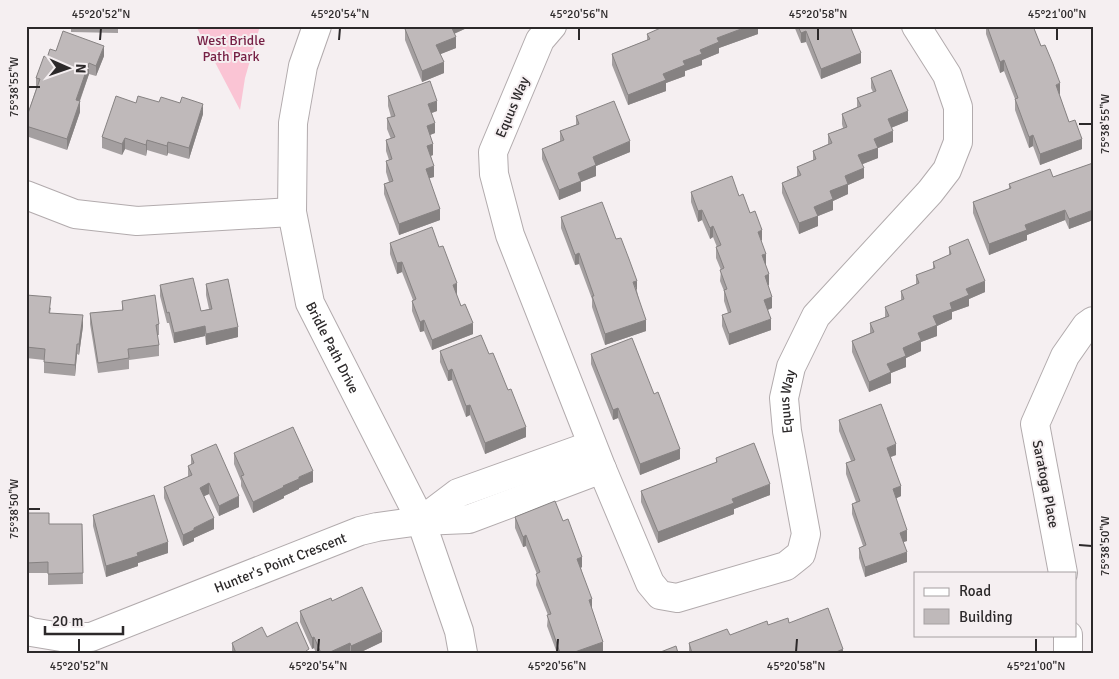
<svg xmlns="http://www.w3.org/2000/svg" width="1119" height="679" viewBox="0 0 1119 679" font-family="Signika,sans-serif">
  <style>
    .green { fill: #fac4d4 }
    .lines { fill: none; stroke-linecap: round; stroke-linejoin: round }
    .street-casing { stroke: #b2abad; stroke-width: 30 }
    .secondary-casing { stroke: #b2abad; stroke-width: 30 }
    .street { stroke: #fff; stroke-width: 28 }
    .secondary { stroke: #fff; stroke-width: 28 }
    .wall { fill: #a49fa0 }
    .shaded-wall { fill: #868282 }
    .building { fill: #bfb9ba; stroke: #868282 }
    .ticks { fill: none; stroke: #2c292a; stroke-width: 2 }
    .labels { text-anchor: middle; stroke-width: 4; stroke-linejoin: round; paint-order: stroke }
    .park-label { font-size: 14px; fill: #751f44; stroke: #f5eff1 }
    .street-label { font-size: 14px; fill: #2c292a; stroke: #f5eff1 }
    .neatline { fill: none; stroke: #2c292a; stroke-width: 2 }
    .ticks-label { font-size: 12px; text-anchor: middle; fill: #2c292a }
  </style>
  <rect width="100%" height="100%" fill="#f5eff1"/>
  <path class="green" d="M196 26H260L245 78 240 110Z"/>
  <g class="lines">
    <g class="street-casing">
      <g id="street">
        <path id="s1" d="M552 26 540 40 493 152 494 174 510 235 602 469 650 583 660 595 677 598 786 566 801 554 806 534 787 431 784 398 791 367 816 316 930 192 947 170 958 142V107L947 75 916 26"/>
        <path d="M26 195 75 214 137 221 292 212"/>
        <path d="M421 521 458 493 592 445"/>
        <path d="M1063 573 1035 424 1065 356 1086 326 1093 321"/>
        <path id="s2" d="M26 630 31 632 61 637H91L360 531 377 527 421 521 469 519 602 469"/>
        <path d="M1068 635V653"/>
      </g>
    </g>
    <g class="secondary-casing">
      <g id="secondary">
        <path id="s3" d="M317 26 303 66 293 123 292 212 310 303 421 521 459 631 463 653"/>
      </g>
    </g>
    <use href="#street" class="street"/>
    <use href="#secondary" class="secondary"/>
  </g>
  <path class="wall" d="M71 26H118V33L71 32Z
    M469 26V27L454 34 456 48 440 54 444 73 422 82 405 40V29Z
    M758 26V34L719 48V53L702 60V65L685 71V76L666 83V91L628 105 612 65V54L647 40V34Z
    M794 26H850L861 63 821 79 806 42 801 43Z
    M986 26H1033L1060 94H1059L1069 122 1082 149 1040 165 1033 146 1029 148 1015 110V99L1004 71 1000 73 986 34Z
    M56 51 104 56 96 76 89 74 80 101V112L67 150 26 136V119L36 89V78L47 58Z
    M871 78 908 121 891 128 893 142 878 148V158L862 164 864 178 848 185V194L833 201V210L818 216V226L799 234 782 193V183L797 176V167L813 160V151L828 144V134L843 128 842 124V114L857 107V98L873 92 871 88Z
    M388 96 437 111 432 113 435 133 430 135 433 155 431 156 434 177 429 178 440 220 399 235 384 194V184L389 182 386 172V161L389 160 386 151V140L391 139 387 129V118L391 117 388 106Z
    M159 102 203 114 189 159 168 153 167 156 147 150 146 156 125 149 122 155 102 148V137L136 103Z
    M576 116 630 152 596 166V176L581 182V191L559 200 542 159V149L560 141V131L576 125Z
    M1093 163V220L1069 229 1065 220 1027 235V240L989 255 973 213V202L1009 189V184L1053 177Z
    M691 192 739 196 750 213 762 240 761 241 766 264H765L769 285H768L772 308 768 310 771 330 729 345 722 326V315L728 313 724 301V291L720 281 721 270 716 258V247H717L713 237 710 239 702 220 698 222 691 202Z
    M561 217 616 239 637 291 646 331 605 345 592 307V299L579 264 575 265 561 228Z
    M390 243 457 294H456L473 334 432 350 424 331 420 332 412 311V301L413 300 402 272 397 274 390 254Z
    M949 247 985 292 969 299V306L952 312V319L937 326V336L921 342V351L906 358V367L891 373V383L869 392 852 352V341L870 333V323L885 317V307L901 301V291L916 285V275L933 269V262L949 255Z
    M206 284 238 337 206 345 205 336 174 343 169 323H167L160 296V285L201 311 209 309 206 295Z
    M26 295 51 308 50 313 83 326 79 355 77 354 75 376 44 373V360L26 358Z
    M122 301 159 324V335H157L159 345V356L129 360V369L98 373 90 324V313L122 310Z
    M440 351 489 354 526 437 485 454 470 415 466 417 452 380 448 381 440 362Z
    M591 354 680 459 640 475 618 418 613 420 591 364Z
    M839 420 896 455 891 457 901 496 896 498 907 541 903 542 907 562 865 577 859 558V548L863 546 852 514V504L856 502 846 474V463L851 461 839 431Z
    M234 453 313 482 299 488V489L284 496V498L253 513 241 486V481L234 464Z
    M191 455 239 507 219 516 209 494 204 496 214 529 194 538V541L183 546 164 498V487L188 477V466L191 465Z
    M716 458 770 495 734 509V514L658 543 641 502V491L716 463Z
    M26 513 49 524H82L83 584 48 585V573H26Z
    M93 515 168 553 138 563V566L106 577 93 526Z
    M515 517 563 521 582 567 581 568 603 652 557 653 547 626 548 615 536 585 537 574 526 546 523 547 515 528Z
    M332 601 382 642 359 653H316L314 648 312 649 300 622V611Z
    M789 623 843 653H689V643L730 635 768 625Z
    M267 637 309 653H232V643Z"/>
  <path class="shaded-wall" d="M451 26H469V27L451 35Z
    M749 26H758V34L719 48V53L702 60V65L685 71V76L666 83V91L628 105V95L663 74 717 38Z
    M806 31V42L801 43V33Z
    M456 37V48L436 56V45Z
    M104 46V56L96 76V66Z
    M861 53V63L821 79V69Z
    M1004 60V71L1000 73V62Z
    M444 62V73L422 82V71Z
    M89 63V74L76 111V100Z
    M1060 83V94L1056 95V85Z
    M80 101V112L67 150V139Z
    M437 101V111L428 114V104Z
    M203 104V114L189 159V148Z
    M908 111V121L888 129V119Z
    M435 123V133L427 136V126Z
    M893 131V142L878 148V158L858 166V155L874 139Z
    M1033 135V146L1029 148V137Z
    M125 138V149L122 155V144Z
    M1082 139V149L1040 165V154Z
    M147 140V150L146 156V145Z
    M630 141V152L596 166V176L581 182V191L559 200V190L578 173 593 157Z
    M168 142V153L167 156V146Z
    M433 144V155L427 157V146Z
    M434 166V177L426 179V169Z
    M864 168V178L848 185V194L833 201V210L818 216V226L799 234V223L830 191 845 176Z
    M440 209V220L399 235V224Z
    M702 210V220L698 222V211Z
    M1065 210V220L1027 235V240L989 255V244L1025 225Z
    M1093 210V220L1069 229V219Z
    M713 226V237L710 239V228Z
    M762 230V240L758 242V232Z
    M579 253V264L575 265V255Z
    M766 254V264L762 266V255Z
    M402 262V272L397 274V263Z
    M769 274V285L765 286V276Z
    M637 281V291L633 282Z
    M985 281V292L969 299V306L952 312V319L937 326V336L921 342V351L906 358V367L891 373V383L869 392V382L887 364 933 316 966 289Z
    M457 283V294L453 296V285Z
    M772 297V308L764 311V300Z
    M83 315V326L79 355V344Z
    M771 319V330L729 345V334Z
    M424 320V331L420 332V322Z
    M646 320V331L605 345V334Z
    M473 323V334L432 350V340Z
    M205 326V336L174 343V333Z
    M238 327V337L206 345V334Z
    M77 344V354L75 376V365Z
    M452 369V380L448 381V371Z
    M470 405V415L466 417V406Z
    M618 408V418L613 420V410Z
    M526 427V437L485 454V443Z
    M896 444V455L887 458V448Z
    M680 449V459L640 475V464Z
    M313 471V482L299 488V489L284 496V498L253 513V502L299 477Z
    M209 483V494L200 498V488Z
    M770 484V495L734 509V514L658 543V532L732 499Z
    M901 486V496L893 500V489Z
    M239 496V507L219 516V506Z
    M214 518V529L194 538V541L183 546V535L194 528Z
    M907 530V541L900 543V533Z
    M526 535V546L523 547V537Z
    M168 542V553L138 563V566L106 577V566L137 553Z
    M907 552V562L865 577V567Z
    M582 557V567L577 569V559Z
    M592 599V610L589 600Z
    M382 632V642L359 653H351V646Z
    M314 637V648L312 649V638Z
    M603 642V652L602 653H572Z
    M350 643V653H328Z
    M843 649V653H834Z"/>
  <path class="building" d="M412 26H451L456 37 436 45 444 62 422 71 405 29Z
    M665 26H749L717 38 719 42 700 50 702 54 683 61 685 65 663 74 666 80 628 95 612 54 650 39 647 34Z
    M798 26H850L861 53 821 69 806 31 801 33Z
    M987 26H1033L1041 46 1045 45 1053 64 1060 83 1056 85 1069 122 1075 120 1082 139 1040 154 1033 135 1029 137 1015 99 1018 98 1004 60 1000 62Z
    M63 31 104 46 96 66 89 63 76 100 80 101 67 139 26 126V119L40 79 36 78 44 56 47 58 50 49 56 51Z
    M891 70 908 111 888 119 893 131 874 139 878 148 858 155 864 168 845 176 848 184 830 191 833 199 814 207 818 216 799 223 782 183 801 175 797 167 816 159 813 151 832 143 828 134 847 127 842 114 861 106 857 98 876 91 871 78Z
    M430 81 437 101 428 104 435 123 427 126 433 144 427 146 434 166 426 169 440 209 399 224 384 184 393 181 386 161 392 159 386 140 395 137 387 118 395 116 388 96Z
    M116 96 136 103 138 96 159 102 161 97 180 103 182 97 203 104 189 148 168 142 167 146 147 140 146 145 125 138 122 144 102 137Z
    M614 101 630 141 593 157 596 165 578 173 581 181 559 190 542 149 564 140 560 131 579 124 576 116Z
    M1093 163V210L1069 219 1065 210 1025 225 1027 230 989 244 973 202 1011 188 1009 184 1050 169 1053 177Z
    M732 176 739 196 743 194 750 213 755 211 762 230 758 232 766 254 762 255 769 274 765 276 772 297 764 300 771 319 729 334 722 315 731 312 724 290 727 289 720 270 724 268 716 247 721 245 713 226 710 228 702 210 698 211 691 192Z
    M602 202 616 239 621 238 629 259 637 281 633 282 646 320 605 334 592 296H594L579 253 575 255 561 217Z
    M432 227 439 247 443 246 457 283 453 285 461 306 465 304 473 323 432 340 424 320 420 322 412 301 416 299 402 262 397 263 390 243Z
    M968 239 985 281 966 289 969 295 950 303 952 309 933 316 937 325 918 333 921 340 903 348 906 356 887 364 891 372 869 382 852 341 874 332 870 323 889 316 885 307 904 299 901 291 919 283 916 275 935 268 933 262 951 254 949 247Z
    M193 278 201 311 212 309 206 284 228 279 238 327 206 334 205 326 174 333 169 312 167 313 160 285Z
    M26 295 51 297 49 313 83 315 79 344H77L75 365 44 362 45 349 26 347Z
    M155 295 159 324 156 325 159 345 128 349 129 358 98 363 90 313 123 310 122 301Z
    M481 335 489 354 493 353 508 390 511 389 526 427 485 443 470 405 466 406 452 369 448 371 440 351Z
    M632 338 654 394 658 392 680 449 640 464 618 408 613 410 591 354Z
    M881 404 896 444 887 448 901 486 893 489 907 530 900 533 907 552 865 567 859 548 866 545 852 504 860 501 846 463 855 460 839 420Z
    M293 427 313 471 299 477V479L283 486 284 487 253 502 241 476 244 475 234 453Z
    M754 443 770 484 732 499 734 503 658 532 641 491 717 462 716 458Z
    M216 444 239 496 219 506 209 483 200 488 214 518 194 528V530L183 535 164 487 192 475 188 466 194 463 191 455Z
    M154 495 168 542 137 553 138 556 106 566 93 515Z
    M555 501 563 521 568 519 582 557 577 559 592 599 589 600 603 642 572 653H560L547 615 551 614 536 574 540 572 526 535 523 537 515 517Z
    M26 513H49V524H82L83 573 48 574V562L26 563Z
    M362 587 382 632 351 646 350 643 328 653H321L314 637 312 638 300 611 331 598 332 601Z
    M828 608 843 649 834 653H692L689 643 727 629 730 635 767 621 768 625 788 618 789 623Z
    M297 622 309 649 306 651 307 653H236L232 643 262 627 267 637Z
    M676 646 678 653H658Z"/>
  <path class="ticks" d="M100 40 101 28M339 40 340 28M579 40V28M818 40V28M1057 40V28M28 87H40M1079 124H1092M28 509H40M1079 545 1092 546M79 652V639M318 652 319 639M557 652 558 639M796 652 797 639M1036 652V639"/>
  <g class="labels">
    <g class="park-label">
      <text x="231" y="45">West Bridle<tspan x="231" dy="16">Path Park</tspan></text>
    </g>
    <g class="street-label">
      <text transform="translate(512 107) rotate(-67)" y="5">Equus Way</text>
      <text dy="5" stroke="none"><textPath href="#s3" startOffset="332">Bridle Path Drive</textPath></text>
      <text dy="5" stroke="none"><textPath href="#s1" startOffset="921">Equus Way</textPath></text>
      <text transform="translate(1046 484) rotate(79)" y="5">Saratoga Place</text>
      <text dy="5" stroke="none"><textPath href="#s2" startOffset="269">Hunter's Point Crescent</textPath></text>
    </g>
  </g>
  <rect width="1119" height="679" fill="none" stroke="#f5eff1" stroke-width="55"/>
  <rect x="914" y="572" width="162" height="65" fill="#f5eff1" stroke="#a5a0a1"/>
  <rect x="924" y="588" width="25" height="8" fill="#ffffff" stroke="#a5a0a1"/>
  <text x="959" y="596" font-size="15" fill="#2c292a">Road</text>
  <rect x="924" y="609" width="25" height="15" fill="#bfb9ba" stroke="#a5a0a1"/>
  <text x="959" y="622" font-size="15" fill="#2c292a">Building</text>
  <g transform="translate(68 68) rotate(92)" stroke="#f5eff1" stroke-width="4" paint-order="stroke">
  <path d="M0-4L9 19L0 12L-9 19Z" fill="#2c292a"/>
  <text y="-8" font-size="14" font-weight="bold" text-anchor="middle" fill="#2c292a">N</text>
  </g>
  <path d="M45 626v8h78v-8" fill="none" stroke="#2c292a" stroke-width="2.5"/>
  <text x="52" y="626" font-size="15" fill="#2c292a" stroke="#f5eff1" stroke-width="4" paint-order="stroke">20 m</text>
  <rect x="28" y="28" width="1064" height="624" class="neatline"/>
  <g class="ticks-label">
    <text x="101" y="18">45°20'52"N</text>
    <text x="340" y="18">45°20'54"N</text>
    <text x="579" y="18">45°20'56"N</text>
    <text x="818" y="18">45°20'58"N</text>
    <text x="1057" y="18">45°21'00"N</text>
    <text transform="translate(14 87) rotate(-90)" y="4">75°38'55"W</text>
    <text transform="translate(1105 124) rotate(-90)" y="4">75°38'55"W</text>
    <text transform="translate(14 509) rotate(-90)" y="4">75°38'50"W</text>
    <text transform="translate(1105 546) rotate(-90)" y="4">75°38'50"W</text>
    <text x="79" y="670">45°20'52"N</text>
    <text x="318" y="670">45°20'54"N</text>
    <text x="557" y="670">45°20'56"N</text>
    <text x="796" y="670">45°20'58"N</text>
    <text x="1036" y="670">45°21'00"N</text>
  </g>
</svg>
